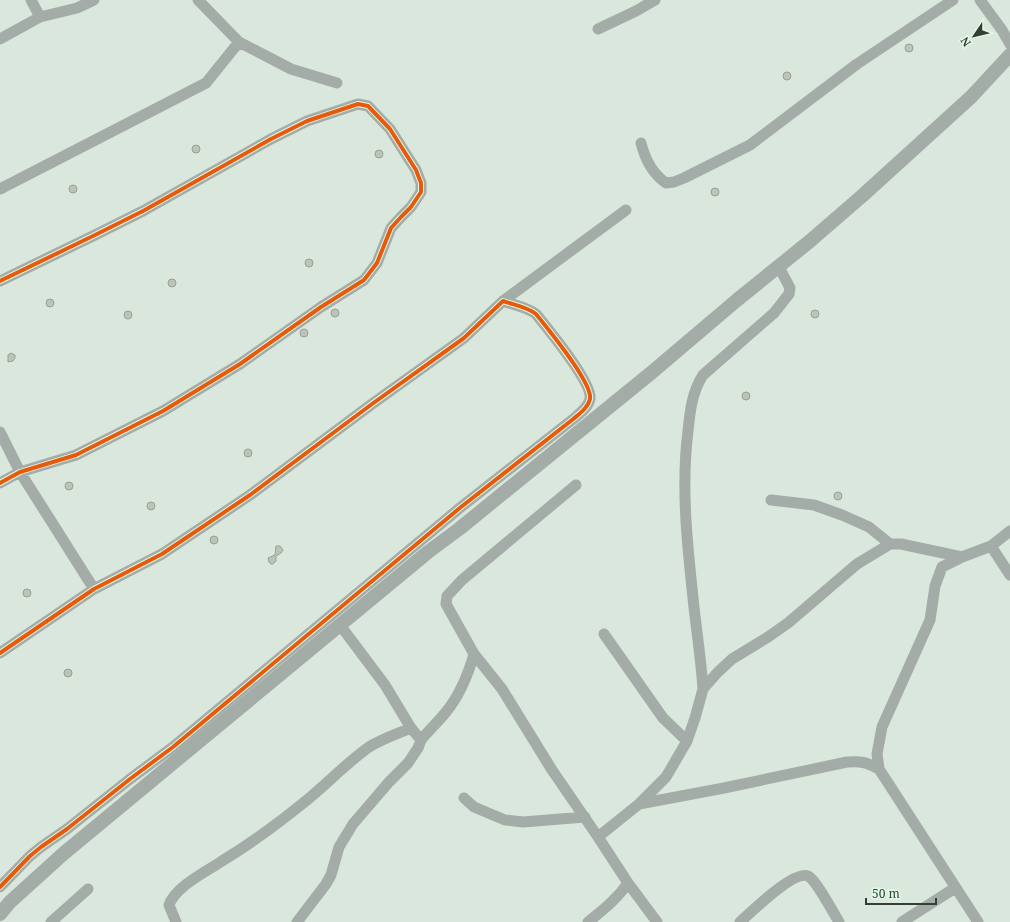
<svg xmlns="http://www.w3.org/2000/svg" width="1010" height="922" viewBox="0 0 1010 922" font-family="'Noto Serif',serif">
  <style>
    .building { fill: #bcc3b9; stroke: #99a196 }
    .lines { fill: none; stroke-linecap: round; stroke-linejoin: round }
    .minor { stroke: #a4aca8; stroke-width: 11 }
    .tertiary { stroke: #a4aca8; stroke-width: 14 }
    .cycleway-casing { stroke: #e1fae5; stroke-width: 6 }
    .cycleway { stroke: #e8590c; stroke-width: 4 }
  </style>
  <rect width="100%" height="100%" fill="#d9e7dc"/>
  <path class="building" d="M905 48a4 4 0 1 1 8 0a4 4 0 1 1-8 0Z
    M783 76a4 4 0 1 1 8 0a4 4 0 1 1-8 0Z
    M192 149a4 4 0 1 1 8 0a4 4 0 1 1-8 0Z
    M375 154a4 4 0 1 1 8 0a4 4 0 1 1-8 0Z
    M69 189a4 4 0 1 1 8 0a4 4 0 1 1-8 0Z
    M711 192a4 4 0 1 1 8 0a4 4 0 1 1-8 0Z
    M305 263a4 4 0 1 1 8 0a4 4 0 1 1-8 0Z
    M168 283a4 4 0 1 1 8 0a4 4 0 1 1-8 0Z
    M46 303a4 4 0 1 1 8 0a4 4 0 1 1-8 0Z
    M331 313a4 4 0 1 1 8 0a4 4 0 1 1-8 0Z
    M811 314a4 4 0 1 1 8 0a4 4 0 1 1-8 0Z
    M124 315a4 4 0 1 1 8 0a4 4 0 1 1-8 0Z
    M300 333a4 4 0 1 1 8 0a4 4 0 1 1-8 0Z
    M11 353 15 355V358L13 361 8 362V355Z
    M742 396a4 4 0 1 1 8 0a4 4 0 1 1-8 0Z
    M244 453a4 4 0 1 1 8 0a4 4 0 1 1-8 0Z
    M65 486a4 4 0 1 1 8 0a4 4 0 1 1-8 0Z
    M834 496a4 4 0 1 1 8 0a4 4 0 1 1-8 0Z
    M147 506a4 4 0 1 1 8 0a4 4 0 1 1-8 0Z
    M210 540a4 4 0 1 1 8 0a4 4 0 1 1-8 0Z
    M276 546H280L283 550 281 553 276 556V561L273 564H271L269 562 268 558 275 555Z
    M23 593a4 4 0 1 1 8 0a4 4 0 1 1-8 0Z
    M64 673a4 4 0 1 1 8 0a4 4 0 1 1-8 0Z"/>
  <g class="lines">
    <path class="minor" d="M31 0 40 17
      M198 0 239 42 291 69 337 83
      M980 0 1002 30 1010 44
      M598 29 636 11 655 0
      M0 39 40 17 77 8 94 0
      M641 143C645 159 653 174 666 183L674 182 684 178 750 145 857 64 953 0
      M0 189 206 83 239 42
      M0 281 93 236 143 211 271 139 307 121 358 104 368 106 390 129 416 170 421 183V192L411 207 401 217 391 228 377 263 364 280 321 307 240 364 163 411 76 455 20 472 0 483
      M503 301 626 210
      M0 432 20 472 94 589
      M576 485 462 580 447 596 446 604 474 654 502 689 552 770 598 837 639 804 666 777 687 741 695 718 703 689 717 673 732 659 768 637 788 623 857 564 890 544H901L962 557 991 546 1010 531
      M771 500 814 505 842 515 869 527 890 544
      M991 546 1010 575
      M604 634 663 718 687 741
      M0 653 94 589 162 554 250 495 372 404 464 338 503 301C514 305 527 307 536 314 547 328 593 383 590 399 588 408 579 414 572 420L461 507 173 747 130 779 67 829 41 847 30 856 0 887
      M703 689C701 658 696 628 693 598 687 542 681 486 688 431 690 411 692 392 703 375L774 313 789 294 790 288 779 267
      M421 740C429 730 438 722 446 712 460 695 468 675 474 654
      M879 769 877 754 882 727 930 620 935 586 942 567 962 557
      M464 798 474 807 505 820 523 822 585 817
      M639 804 724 788 847 762C861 761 866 762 879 769L978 922
      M598 837 628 883 657 922
      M51 922 88 889
      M176 922 169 905C176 886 206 872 222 861 250 844 276 825 302 804 325 786 345 764 369 747 382 739 397 734 411 728
      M297 922 326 884 331 875 339 847 353 824 389 782 408 763 418 748 421 740 411 728 385 685 340 625
      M588 922C603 910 617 899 628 883
      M740 922C751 912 794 870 808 876 816 880 833 912 839 922
      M902 922 955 888"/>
    <path class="tertiary" d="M0 914 10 902 63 854 428 552 459 529 651 373 737 300 810 241 862 196 971 97 1010 55"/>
    <g class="cycleway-casing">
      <path id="cycleway" d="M0 281 93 236 143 211 271 139 307 121 358 104 368 106 390 129 416 170 421 183V192L411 207 401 217 391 228 377 263 364 280 321 307 240 364 163 411 76 455 20 472 0 483
        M0 653 94 589 162 554 250 495 372 404 464 338 503 301C514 305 527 307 536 314 547 328 593 383 590 399 588 408 579 414 572 420L461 507 173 747 130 779 67 829 41 847 30 856 0 887"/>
    </g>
    <use href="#cycleway" class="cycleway"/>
  </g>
  <g transform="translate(974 36) rotate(235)" stroke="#e1fae5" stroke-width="3" paint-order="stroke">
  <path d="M0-3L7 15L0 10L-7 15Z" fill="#343e36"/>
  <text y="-6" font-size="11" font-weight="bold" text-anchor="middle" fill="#343e36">N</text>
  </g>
  <path d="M866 898v6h70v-6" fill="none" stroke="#343e36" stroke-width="2"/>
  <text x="872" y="898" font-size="12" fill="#343e36" stroke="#e1fae5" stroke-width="3" paint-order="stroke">50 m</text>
</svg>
